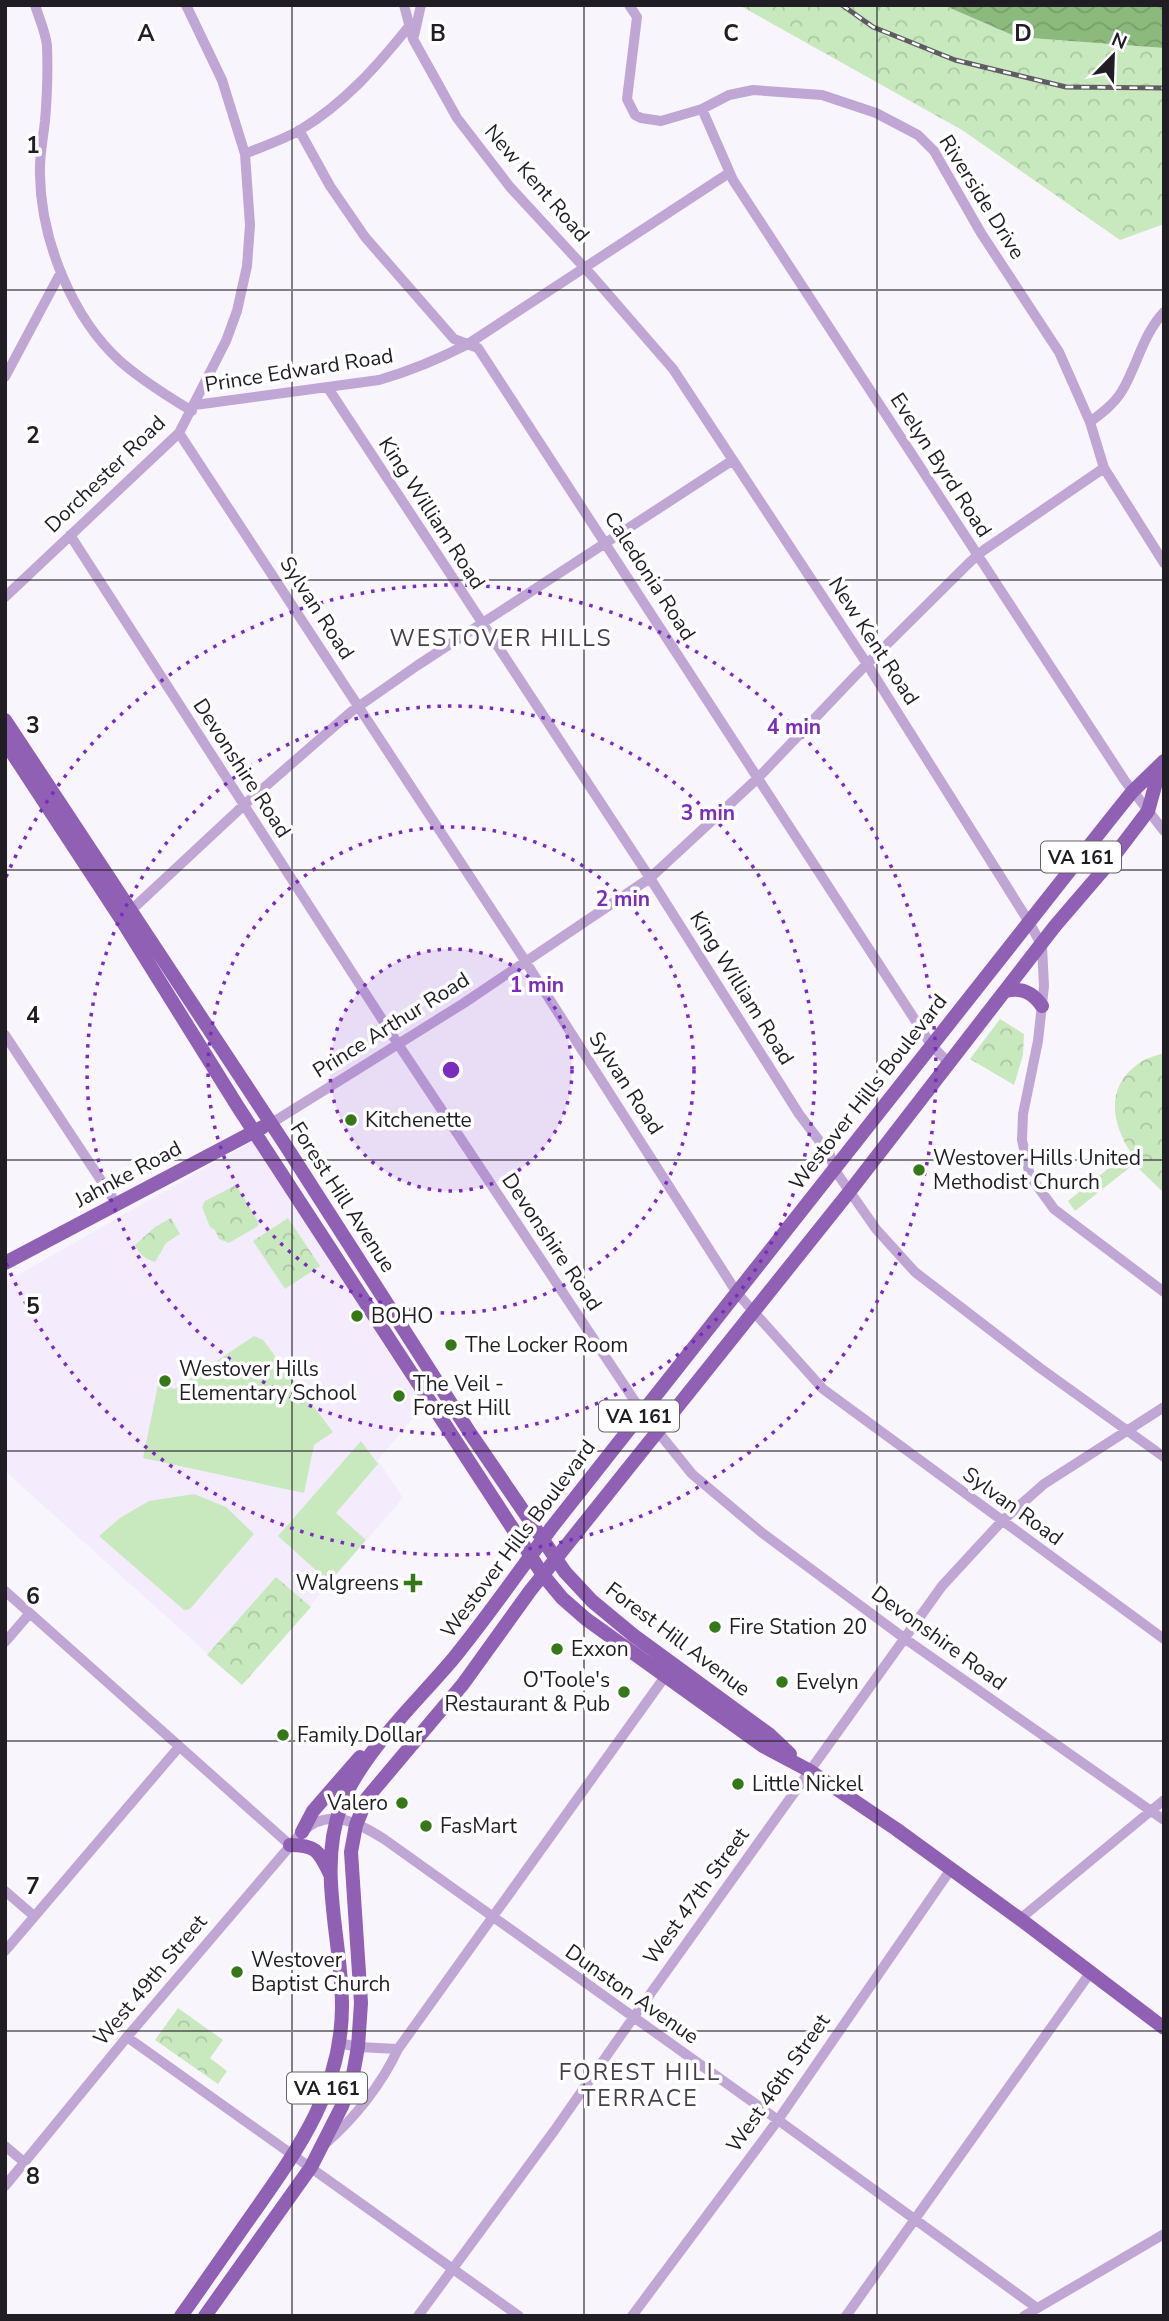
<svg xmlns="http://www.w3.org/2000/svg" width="1169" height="2321" viewBox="0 0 1169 2321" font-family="'Nunito Sans',sans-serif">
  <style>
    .built { fill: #f4ecfc }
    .grass { fill: #c8e8be }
    .forest { fill: url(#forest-crowns) }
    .water { fill: url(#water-waves) }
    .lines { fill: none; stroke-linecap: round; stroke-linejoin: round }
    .minor { stroke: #bfa6d5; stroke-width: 10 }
    .major { stroke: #9060b5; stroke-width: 14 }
    .rail-casing { stroke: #5f5b63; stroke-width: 5 }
    .rail { stroke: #fff; stroke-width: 2.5; stroke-dasharray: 8; stroke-linecap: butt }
    .grid { fill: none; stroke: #211d24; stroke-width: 2; stroke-opacity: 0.55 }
    .ring { fill: none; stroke: #7b2cbf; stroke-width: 3.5; stroke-dasharray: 3.5 7 }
    .poi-dot { fill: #357818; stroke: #fff; stroke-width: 2.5 }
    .labels { text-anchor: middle; stroke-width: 7; stroke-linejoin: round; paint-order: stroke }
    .shield { fill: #fff; stroke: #646166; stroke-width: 2 }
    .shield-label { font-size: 19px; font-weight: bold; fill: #211d24 }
    .street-label { font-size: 21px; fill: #211d24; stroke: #fff }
    .poi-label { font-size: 21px; fill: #211d24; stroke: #fff; text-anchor: start }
    .neighbourhood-label { font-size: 23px; letter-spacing: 2px; fill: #463e4e; stroke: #fff }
    .grid-label { font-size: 23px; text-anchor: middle; font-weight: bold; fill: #211d24; stroke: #fff; stroke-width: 7; stroke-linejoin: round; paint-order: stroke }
    .centre { fill: #7b2cbf; stroke: #fff; stroke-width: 3.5 }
    .ring-label { font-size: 21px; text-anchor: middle; font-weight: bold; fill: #7b2cbf; stroke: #fff; stroke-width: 7; stroke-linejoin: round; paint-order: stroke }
  </style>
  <defs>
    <pattern id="forest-crowns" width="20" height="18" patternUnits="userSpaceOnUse" patternTransform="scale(1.75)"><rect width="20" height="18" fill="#c8e8be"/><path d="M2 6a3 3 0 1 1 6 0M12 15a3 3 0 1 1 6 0" fill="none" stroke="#acc7a3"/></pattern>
    <pattern id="water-waves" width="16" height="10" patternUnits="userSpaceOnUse" patternTransform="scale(1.75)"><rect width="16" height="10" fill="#8bba7c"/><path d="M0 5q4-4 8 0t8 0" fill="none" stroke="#789f6b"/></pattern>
  </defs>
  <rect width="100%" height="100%" fill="#f9f5fd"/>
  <path class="built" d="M253 1141 423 1406 378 1460 403 1498 242 1685 5 1471V1282Z"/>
  <path class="grass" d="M254 1336 263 1340 333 1432 314 1445 304 1493 143 1458 158 1385 175 1389Z
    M361 1441 378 1464 336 1513 366 1540 329 1582 278 1536Z
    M194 1494 226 1507 254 1534 190 1609 184 1610 99 1536 120 1518 149 1501Z"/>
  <path class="forest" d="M739 5H943L1017 37 1164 48V224L1120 240 962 130Z
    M1000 1019 1024 1034 1023 1055 1014 1085 970 1059Z
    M1164 1053V1193L1134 1164 1075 1211 1068 1201 1130 1151C1111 1122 1106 1086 1138 1064 1145 1058 1155 1056 1164 1053Z
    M236 1185 259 1223 258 1226 229 1243 219 1239 215 1230 210 1227 202 1207 205 1201Z
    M171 1218 180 1234 166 1243 155 1262C145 1259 139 1254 135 1245L155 1227Z
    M288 1218 320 1266 285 1289 253 1241Z
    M276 1577 311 1607 242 1685 207 1655Z
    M178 2008 223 2040 210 2058 227 2071 218 2084 155 2040Z"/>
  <path class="water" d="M943 5H1164V48L1017 37Z"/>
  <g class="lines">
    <path class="minor" d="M35 5C39 18 46 33 47 46 48 71 47 97 45 121 43 139 39 157 40 175 41 240 72 318 121 362 143 381 167 396 192 411
      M404 5 413 39 457 118 510 187 594 278 673 369 867 664 1029 922 1042 946 1044 986 1038 1041 1023 1114 1022 1140 1030 1176 1054 1209 1164 1292
      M629 5 637 17 627 99 635 115 641 118 661 121 702 109 729 95 753 90 822 95 876 113 918 135 934 151 981 233 1059 352 1090 422 1104 468 1164 563
      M414 36 421 5
      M702 109 733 180 1125 781 1164 831
      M299 130 330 186 365 237 454 339 478 348 932 1046 949 1063
      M245 154C263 146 283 140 300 130 345 103 378 65 410 25
      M5 377 61 272
      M328 388 650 878 799 1114 830 1155 834 1169 876 1229 915 1272 1040 1368 1164 1457
      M195 405 379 380C410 371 439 359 468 344L729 173
      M1090 422C1102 413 1114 404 1122 391 1137 366 1143 334 1164 312
      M179 433 520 953 737 1293 823 1389 1164 1639
      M70 535 398 1044 642 1412 692 1474 761 1532 904 1638 1164 1820
      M5 597 179 433 226 341 237 311 247 266 250 225 245 154 222 80 186 5
      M126 915 244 805 352 711 418 665 733 460
      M5 1035 116 1203
      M270 1124 464 1003 650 878 758 778 857 674 971 561 984 550 1104 468
      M5 1591 290 1845
      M5 1642 30 1613
      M5 1891 34 1916
      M1020 1919 1164 1800
      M5 1951 179 1747
      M127 2037 519 2316
      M339 2043 358 2047 398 2049
      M325 2144C354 2119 382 2084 398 2049L669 1671
      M5 2146 24 2162
      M5 2186 127 2037 302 1832C329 1807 357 1822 384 1839L778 2120 1037 2308
      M418 2316 554 2131 633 2018 942 1586 1001 1522 1044 1484 1164 1407
      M632 2316 778 2120 951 1869
      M846 2316 1090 1973
      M1024 2316 1164 2234"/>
    <path class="major" d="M5 720 284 1143 470 1433 565 1572 592 1601 633 1635 770 1735 790 1754
      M5 742 121 919 238 1107 543 1575 562 1598 586 1619 763 1746 810 1771 896 1829 1020 1919 1164 2028
      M1006 991C1022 987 1033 993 1042 1006
      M5 1263 263 1127
      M302 1832 313 1811 360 1757
      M290 1845C317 1845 319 1852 330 1874
      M181 2316C206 2281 230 2246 254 2212 299 2148 342 2088 342 2006 342 1939 317 1870 341 1806 361 1753 417 1702 453 1659 488 1616 519 1571 552 1527L1108 822 1132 792 1164 761
      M205 2316 311 2167 342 2106 352 2080 358 2047 361 2003 351 1852 356 1825 367 1798 463 1684 530 1591 850 1191 1055 926 1104 869 1148 811 1160 768"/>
    <g class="rail-casing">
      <path id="rail" d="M842 5 873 27 955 60 1066 87 1164 88"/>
    </g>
    <use href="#rail" class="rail"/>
  </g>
  <path class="grid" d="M292 5V2316M584 5V2316M877 5V2316M5 290H1164M5 580H1164M5 870H1164M5 1160H1164M5 1451H1164M5 1741H1164M5 2031H1164"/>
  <circle cx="451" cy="1070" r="121" fill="#7b2cbf" fill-opacity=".12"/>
  <g class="ring">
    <circle cx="451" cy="1070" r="121"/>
    <circle cx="451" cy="1070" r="243"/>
    <circle cx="451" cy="1070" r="364"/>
    <path d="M6 877A485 485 0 1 1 6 1263"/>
  </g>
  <g class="poi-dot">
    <circle cx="351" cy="1120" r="7"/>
    <circle cx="919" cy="1170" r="7"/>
    <circle cx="357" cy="1316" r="7"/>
    <circle cx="451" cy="1345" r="7"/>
    <circle cx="165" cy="1381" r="7"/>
    <circle cx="399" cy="1396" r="7"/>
    <path d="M409.5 1572.5h7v7h7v7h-7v7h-7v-7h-7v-7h7z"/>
    <circle cx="715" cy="1627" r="7"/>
    <circle cx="557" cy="1649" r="7"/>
    <circle cx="782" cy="1682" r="7"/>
    <circle cx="624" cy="1692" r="7"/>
    <circle cx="283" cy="1735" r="7"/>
    <circle cx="738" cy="1784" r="7"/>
    <circle cx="402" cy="1803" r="7"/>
    <circle cx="426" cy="1826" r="7"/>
    <circle cx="237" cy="1972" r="7"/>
  </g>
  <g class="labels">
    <g class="shield">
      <rect x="1041" y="841.5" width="80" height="31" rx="5"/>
      <rect x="599" y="1400.5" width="80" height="31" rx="5"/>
      <rect x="287" y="2072.5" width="80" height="31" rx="5"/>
    </g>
    <g class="shield-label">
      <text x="1081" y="864">VA 161</text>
      <text x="639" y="1423">VA 161</text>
      <text x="327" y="2095">VA 161</text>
    </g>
    <g class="street-label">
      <text transform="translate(537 183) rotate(49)" y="7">New Kent Road</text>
      <text transform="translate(982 197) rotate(58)" y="7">Riverside Drive</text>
      <text transform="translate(299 370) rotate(-9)" y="7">Prince Edward Road</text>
      <text transform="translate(941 465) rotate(57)" y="7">Evelyn Byrd Road</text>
      <text transform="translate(105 474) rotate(-44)" y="7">Dorchester Road</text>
      <text transform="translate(432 513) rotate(57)" y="7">King William Road</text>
      <text transform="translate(650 576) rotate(57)" y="7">Caledonia Road</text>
      <text transform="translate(317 608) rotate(57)" y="7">Sylvan Road</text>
      <text transform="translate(874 641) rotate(57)" y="7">New Kent Road</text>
      <text transform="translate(242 768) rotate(57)" y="7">Devonshire Road</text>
      <text transform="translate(742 988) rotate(58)" y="7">King William Road</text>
      <text transform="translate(391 1025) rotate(-32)" y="7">Prince Arthur Road</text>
      <text transform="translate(626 1083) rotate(57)" y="7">Sylvan Road</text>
      <text transform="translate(868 1092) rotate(-52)" y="7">Westover Hills Boulevard</text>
      <text transform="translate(128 1174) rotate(-28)" y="7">Jahnke Road</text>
      <text transform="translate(343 1197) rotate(57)" y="7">Forest Hill Avenue</text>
      <text transform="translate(552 1242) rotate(56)" y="7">Devonshire Road</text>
      <text transform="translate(1013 1506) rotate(36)" y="7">Sylvan Road</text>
      <text transform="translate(518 1539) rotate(-53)" y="7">Westover Hills Boulevard</text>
      <text transform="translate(939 1638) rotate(36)" y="7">Devonshire Road</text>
      <text transform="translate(678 1639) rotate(37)" y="7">Forest Hill Avenue</text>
      <text transform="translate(696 1896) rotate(-54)" y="7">West 47th Street</text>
      <text transform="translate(150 1980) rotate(-50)" y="7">West 49th Street</text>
      <text transform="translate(632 1994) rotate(35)" y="7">Dunston Avenue</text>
      <text transform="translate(778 2083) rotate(-55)" y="7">West 46th Street</text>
    </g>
    <g class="poi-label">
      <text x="365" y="1127">Kitchenette</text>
      <text x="933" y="1165">Westover Hills United<tspan x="933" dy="24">Methodist Church</tspan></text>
      <text x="371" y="1323">BOHO</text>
      <text x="465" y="1352">The Locker Room</text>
      <text x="179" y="1376">Westover Hills<tspan x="179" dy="24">Elementary School</tspan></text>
      <text x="413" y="1391">The Veil -<tspan x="413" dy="24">Forest Hill</tspan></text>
      <text x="399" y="1590" text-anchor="end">Walgreens</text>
      <text x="729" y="1634">Fire Station 20</text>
      <text x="571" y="1656">Exxon</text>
      <text x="610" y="1687" text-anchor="end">O'Toole's<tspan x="610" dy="24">Restaurant &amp; Pub</tspan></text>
      <text x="796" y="1689">Evelyn</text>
      <text x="297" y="1742">Family Dollar</text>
      <text x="752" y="1791">Little Nickel</text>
      <text x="388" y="1810" text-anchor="end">Valero</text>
      <text x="440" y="1833">FasMart</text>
      <text x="251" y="1967">Westover<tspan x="251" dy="24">Baptist Church</tspan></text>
    </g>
    <g class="neighbourhood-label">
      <text x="501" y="646">WESTOVER HILLS</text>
      <text x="640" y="2080">FOREST HILL<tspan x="640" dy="26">TERRACE</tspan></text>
    </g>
  </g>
  <g class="grid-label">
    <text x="146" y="41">A</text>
    <text x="438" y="41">B</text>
    <text x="731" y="41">C</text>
    <text x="1023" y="41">D</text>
    <text x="33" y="153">1</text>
    <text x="33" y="443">2</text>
    <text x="33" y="733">3</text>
    <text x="33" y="1023">4</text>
    <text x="33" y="1314">5</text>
    <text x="33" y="1604">6</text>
    <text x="33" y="1894">7</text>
    <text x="33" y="2184">8</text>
  </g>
  <circle cx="451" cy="1070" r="10" class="centre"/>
  <g class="ring-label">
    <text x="794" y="734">4 min</text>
    <text x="708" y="820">3 min</text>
    <text x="623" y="906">2 min</text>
    <text x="537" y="992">1 min</text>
  </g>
  <rect width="1169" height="2321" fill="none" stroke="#211d24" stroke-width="14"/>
  <g transform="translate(1113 56) rotate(23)" stroke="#ffffff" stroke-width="5" paint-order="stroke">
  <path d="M0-5L12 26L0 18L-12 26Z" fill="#211d24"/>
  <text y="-10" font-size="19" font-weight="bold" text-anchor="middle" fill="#211d24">N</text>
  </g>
</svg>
